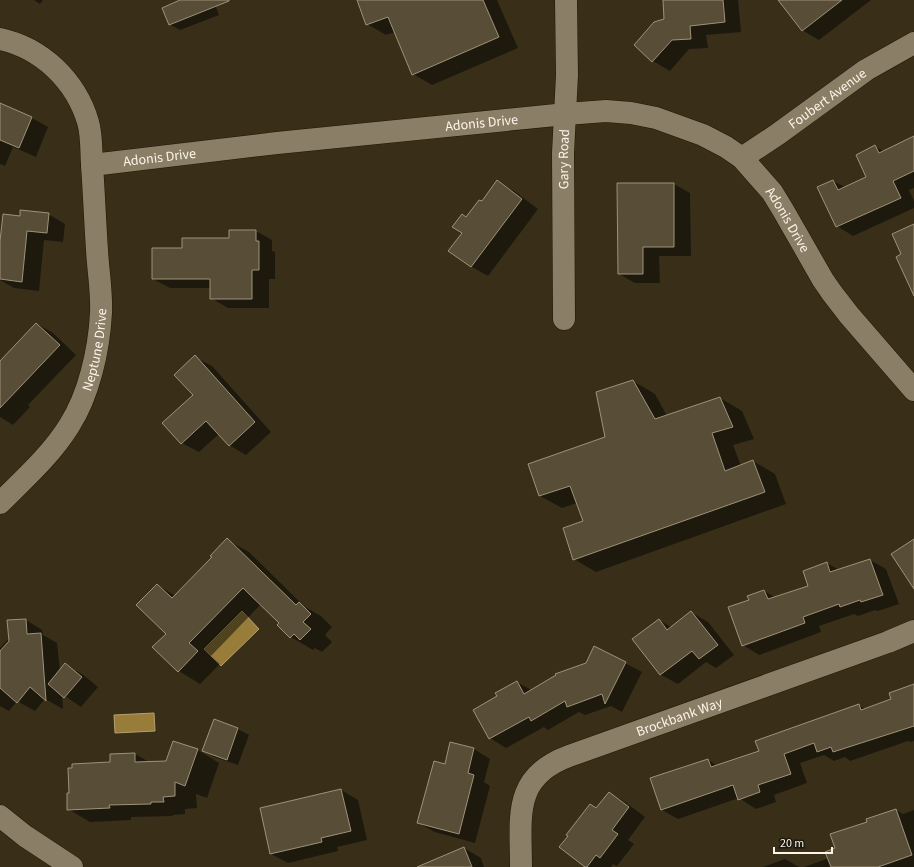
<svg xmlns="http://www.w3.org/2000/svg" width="914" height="867" viewBox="0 0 914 867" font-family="'Source Sans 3',sans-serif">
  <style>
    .water { fill: #987c3a; stroke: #b6a06e }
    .shadow { fill: #0007 }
    .building { fill: #584d36; stroke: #9e9279 }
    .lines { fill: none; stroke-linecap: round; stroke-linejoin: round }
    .minor-casing { stroke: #201703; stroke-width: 23 }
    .minor { stroke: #8a7e66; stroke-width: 22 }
    .labels { text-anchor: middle; stroke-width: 3.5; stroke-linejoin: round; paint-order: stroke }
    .street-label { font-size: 14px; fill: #fbf4e7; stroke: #1c180e }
  </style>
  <rect width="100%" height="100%" fill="#392f19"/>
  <path class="water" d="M242 611 259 629 221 666 204 649Z
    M154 713 155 731 115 733 114 715Z"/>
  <path class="shadow" d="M34 0H43L40 4Z
    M183 0H213L219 15 180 30 169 24Z
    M359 0H497L518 48 432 85 413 74 395 32 386 35 367 24Z
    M664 0H738L741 32 706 35 708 48 689 49 670 71 653 61 635 45 665 20Z
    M790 0H871L819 40 802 30Z
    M0 105 32 118 48 127 36 157 13 147 5 166 0 164Z
    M914 141V188L909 190 914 201V208L853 236 837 226 819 187 833 181 845 187 867 177 875 147 884 151Z
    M497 182 514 191 538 209 488 276 472 267 450 251 463 233 467 218 482 202Z
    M674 184 690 193 691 256H659L660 283H635L619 274Z
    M48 214 65 224 63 242 44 240 39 291 14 288 0 280V251L21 217Z
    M256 231 272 240V251L275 252V279H269V308H228L211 298V288H170L153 279 183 249 230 239Z
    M37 324 53 333 76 355 28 405 30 407 13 425 0 417V362Z
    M195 357 212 366 271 432 246 455 229 445 219 434 199 452 182 443 194 395Z
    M633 381 655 394 667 416 720 398 742 411 754 439 733 445 741 466 753 461 775 474 786 504 596 572 574 559 584 521 577 503 562 508 540 496 606 437Z
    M227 540 249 552 305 607 321 616 332 627 325 635 332 642 322 652 315 648 313 650 291 637 280 623 261 604 211 656 220 664 200 684 179 671 167 633 157 585 176 596 213 557Z
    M870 560 886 569 899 604 878 611 875 610 858 616 854 614 819 626 821 632 759 655 743 645 750 601 748 596 764 591 776 598 810 586 827 563 839 570Z
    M691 612 708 622 734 655 716 668 706 662 678 684 661 675 634 639 659 620 671 627Z
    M26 620 42 630 43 635 57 643 60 671 65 665 82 674 98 687 81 707 62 694 63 709 45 699 35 711 17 701 9 711 0 706V648Z
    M625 663 642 672 622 712 611 706 585 715 579 712 548 730 544 727 506 748 490 738 499 696 517 682 531 690Z
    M914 687V741L910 742 908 741 850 761 845 757 834 761 824 755 800 763 807 783 774 795 776 802 756 809 739 798 678 819 662 810 708 760 718 766 760 751 859 705 867 710 892 700Z
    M214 720 238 729 249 735 238 765 214 757 203 750Z
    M451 743 474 749 490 759 484 782 490 786 475 843 435 832 418 823 445 765Z
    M198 750 219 763 207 798 196 794 197 808 185 809V814L173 815V816L131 817V820L90 822 68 809 70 794 111 763 135 754 149 762H167Z
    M341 790 358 800 367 840 337 847 338 851 288 863 271 854Z
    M609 793 625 802 645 817 628 840 634 844 617 866 613 864 611 867H587L569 836 597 809Z
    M896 810 903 814 914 810V867H804L829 858 836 849 869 822Z
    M464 848 481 858 484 867H419Z
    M785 859 799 867H763Z"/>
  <path class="building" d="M180 0H229V1L169 25 162 8Z
    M357 0H483L499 37 412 75 388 17 366 25Z
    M663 0H723L725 22 690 26 691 39 672 40 652 62 634 45 654 22 664 19Z
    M778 0H842L802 31Z
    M0 103 32 117 19 148 0 140Z
    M914 136V171L893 181 901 198 836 227 817 187 833 180 838 190 866 177 856 155 875 145 879 153Z
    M497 180 522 199 471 267 448 251 462 233 452 227 462 214 466 217 479 200 482 201Z
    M617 183H674V247H643V274H618Z
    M20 210 49 213 47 233 27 231 22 282 0 279V241L3 214 20 216Z
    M914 224V296L896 257 901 254 892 234Z
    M229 230H256V241H259V270H252V299H210V279H152V248H182V238H229Z
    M36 323 60 345 0 408V361Z
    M195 355 255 422 229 446 206 421 181 444 162 423 193 395 174 375Z
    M633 380 655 419 720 397 733 427 712 433 725 471 753 460 765 492 573 560 563 528 583 521 570 486 539 496 528 464 605 437 596 392Z
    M227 538 296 605 299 602 311 614 303 622 311 629 300 640 294 634 290 638 277 625 279 623 243 588 189 643 198 651 178 672 152 647 166 634 136 605 157 584 172 598 212 557 210 556Z
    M914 539V589L891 554Z
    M870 559 883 595 861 602 860 600 840 607 839 604 803 617 805 623 742 646 728 607 749 600 747 596 764 590 768 599 808 586 803 571 827 562 830 572Z
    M691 611 718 645 699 659 692 651 660 675 632 639 659 619 667 630Z
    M26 619 27 634 41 633 46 701 30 687 17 703 0 688V651L9 641 7 620Z
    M594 646 626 662 605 704 602 694 567 707 565 701 531 721 529 717 489 739 473 710 497 696 495 693 517 681 524 694 556 675 555 674 586 663Z
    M65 663 82 677 64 698 48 684Z
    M914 684V726L833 752 831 747 817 752 814 743 784 754 791 774 758 785 760 792 738 800 733 785 661 810 650 778 708 759 711 767 759 751 755 741 859 704 861 710 891 699 889 693Z
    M214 719 238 728 227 760 202 751Z
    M173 741 198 749 185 786 175 782V796L163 797 164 802H151V804L109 805 110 808 67 810V793H69L68 768H72V764L110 762V754L135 753V762L166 761Z
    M450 742 474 748 468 773 474 775 459 834 417 823 434 761 445 764Z
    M341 789 351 831 321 838 322 842 270 854 260 808Z
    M609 792 629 807 612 830 618 834 600 858 596 855 587 867H585L559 847 568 836 566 835 590 804 596 808Z
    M896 809 912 855 878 867H831L825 852 835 848 830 834 867 822 866 819Z
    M464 847 472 867H417Z"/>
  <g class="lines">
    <g class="minor-casing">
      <g id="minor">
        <path id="s1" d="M0 39C42 48 76 81 88 122 92 135 91 151 92 165L277 143 566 114 606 111 631 113 656 118 703 135 726 147 742 158 772 192 783 210 823 280 832 293 849 315 914 390"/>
        <path id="s2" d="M742 158 778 134 866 70 914 43"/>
        <path id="s3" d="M564 319 563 153 567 75 566 0"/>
        <path id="s4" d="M0 503C24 479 51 455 69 426 89 395 99 350 101 313 102 292 98 270 97 250 95 221 94 193 92 165"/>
        <path d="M0 816 25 836 72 867"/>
        <path id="s5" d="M521 867C521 817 512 777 569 756L888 642 914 631"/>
      </g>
    </g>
    <use href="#minor" class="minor"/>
  </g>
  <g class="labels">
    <g class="street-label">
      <text dy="5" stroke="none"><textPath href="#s2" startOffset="104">Foubert Avenue</textPath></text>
      <text dy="5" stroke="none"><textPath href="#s1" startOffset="562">Adonis Drive</textPath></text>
      <text dy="5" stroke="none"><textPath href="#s1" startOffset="238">Adonis Drive</textPath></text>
      <text dy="5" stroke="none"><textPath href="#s3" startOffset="160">Gary Road</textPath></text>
      <text dy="5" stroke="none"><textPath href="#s1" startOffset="910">Adonis Drive</textPath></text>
      <text dy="5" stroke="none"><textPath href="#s4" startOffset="185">Neptune Drive</textPath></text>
      <text dy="5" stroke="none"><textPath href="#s5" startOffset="250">Brockbank Way</textPath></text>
    </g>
  </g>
  <path d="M774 847v6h58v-6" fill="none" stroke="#fbf4e7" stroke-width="2"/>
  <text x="780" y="847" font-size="12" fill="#fbf4e7" stroke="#1c180e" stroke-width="3" paint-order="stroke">20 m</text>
</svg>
